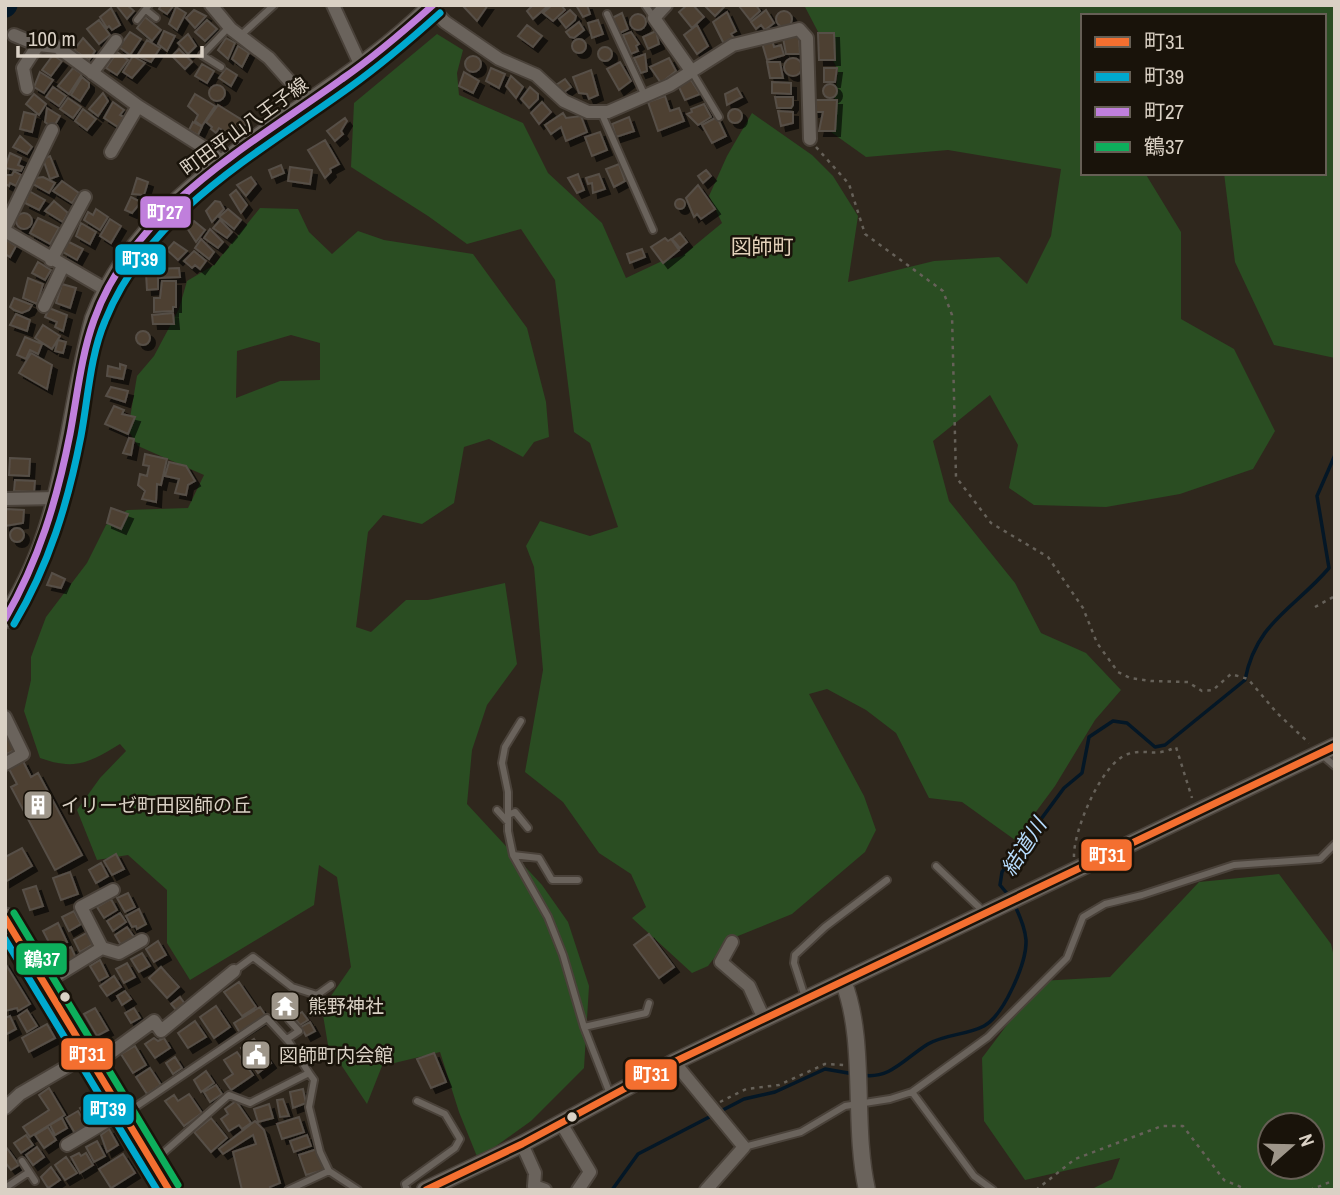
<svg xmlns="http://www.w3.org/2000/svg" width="1340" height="1195" viewBox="0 0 1340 1195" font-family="'Archivo Narrow','Noto Sans JP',sans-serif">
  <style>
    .green { fill: #2a4d22; fill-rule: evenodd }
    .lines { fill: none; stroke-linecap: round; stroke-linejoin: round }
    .stream { stroke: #041726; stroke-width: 3.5 }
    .river { stroke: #041726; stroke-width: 23 }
    .building { fill: #4e4033; stroke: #574f47; stroke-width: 2; filter: url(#shadow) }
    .service-casing { stroke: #4a423a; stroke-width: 10 }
    .minor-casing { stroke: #4a423a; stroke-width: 16 }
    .tertiary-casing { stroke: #4a423a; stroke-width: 19 }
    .secondary-casing { stroke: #4a423a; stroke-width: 21 }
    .primary-casing { stroke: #4a423a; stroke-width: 23 }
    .path { stroke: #666159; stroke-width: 2.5; stroke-dasharray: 3.5 5; stroke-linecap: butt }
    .service { stroke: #6a635c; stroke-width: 6 }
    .minor { stroke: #6a635c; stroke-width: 12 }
    .tertiary { stroke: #6a635c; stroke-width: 16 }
    .secondary { stroke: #6a635c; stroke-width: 18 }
    .primary { stroke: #695d54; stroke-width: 19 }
    .bus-1-casing { stroke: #19130a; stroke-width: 12 }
    .bus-2-casing { stroke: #19130a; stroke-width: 12 }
    .bus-3-casing { stroke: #19130a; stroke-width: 12 }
    .bus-4-casing { stroke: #19130a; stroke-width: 12 }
    .bus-1 { stroke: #f46f30; stroke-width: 7 }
    .bus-2 { stroke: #00a9ce; stroke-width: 7 }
    .bus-3 { stroke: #c07fdc; stroke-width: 7 }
    .bus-4 { stroke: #0daf5c; stroke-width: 7 }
    .bus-dot { fill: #dad1c5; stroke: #19130a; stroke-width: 2.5 }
    .labels { text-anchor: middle; stroke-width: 5; stroke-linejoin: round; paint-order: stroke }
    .street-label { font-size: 19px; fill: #dad1c5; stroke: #19130a }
    .poi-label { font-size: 19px; fill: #dad1c5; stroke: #19130a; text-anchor: start }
    .neighbourhood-label { font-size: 21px; fill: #e3d1ba; stroke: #19130a }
    .water-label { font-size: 21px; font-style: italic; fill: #b7dcfd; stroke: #19130a }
    .line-badge { stroke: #19130a; stroke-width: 2.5 }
    .badge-label { font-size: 19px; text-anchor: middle; font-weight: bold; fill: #fff }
  </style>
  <defs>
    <filter id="shadow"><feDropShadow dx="5" dy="5" stdDeviation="0" flood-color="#0009"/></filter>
  </defs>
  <rect width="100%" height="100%" fill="#2f271d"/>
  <path class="green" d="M804 5H1335V358L1274 345 1235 262 1224 173H1324V16H1083V173H1145L1181 232V319L1234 349 1275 431 1253 469 1180 494 1106 507 1034 505 1009 488 1018 445 990 395 933 441 949 501 1015 583 1041 633 1086 653 1121 690 1095 720 1055 786 1015 840 962 802 929 798 896 733 866 710 827 689 809 694 864 796 876 830 865 852 792 914 728 940 708 966 692 973 632 918 646 907 631 874 599 853 563 802 525 772 543 670 534 567 526 546 540 521 590 536 618 527 590 443 574 432 555 280 521 229 467 244 428 216 351 167 354 103 437 34 463 50 457 73 459 95 523 123 548 173 602 223 626 278 660 262 682 256 722 223 709 196 727 156 752 113 812 155 833 176 858 216 848 282 934 261 999 257 1027 284 1051 236 1061 169 948 150 866 157 831 132 838 70Z
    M260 208 298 209 309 232 332 254 358 231 384 240 473 254 527 328 546 402 549 437 534 442 523 457 489 439 464 447 454 503 422 524 383 515 368 532 356 627 371 632 406 600H428L505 583 517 664 487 705 472 750 467 804 542 885 568 922 589 986 584 1068 531 1121 478 1159 459 1112 440 1052 382 1066 367 1104 328 1045 322 1009 351 967 337 877 319 865 314 905 190 980 167 943V890L128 855 97 860 77 810 100 778 126 751 120 744C90 762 76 771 40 758L24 711 31 680V657L46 617 87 563 106 525 127 510 188 508 204 475 138 446 128 430 137 376 154 356 179 309 187 281 214 265ZM291 335 320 343V380L280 381 236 398 237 351Z
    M1279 874 1331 944 1335 961V1190H1090L1112 1179 1120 1158 1025 1180 984 1121 982 1058 1040 981 1110 977 1199 882ZM1270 1125H1312V1167H1270Z"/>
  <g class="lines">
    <path class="stream" d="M1010 897 1000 885 1002 872 1064 788 1082 773 1089 737 1113 721 1127 723 1155 747 1165 745 1245 680C1256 622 1294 609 1329 568L1317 496 1335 455
      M862 1075C890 1080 905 1058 928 1044 946 1034 967 1035 984 1026 1004 1015 1027 962 1026 940 1025 928 1019 914 1014 904
      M612 1190 638 1154 744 1099 775 1092 825 1069 854 1074"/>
    <path class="river" d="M5 6 6 5"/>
  </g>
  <path class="building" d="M116 5H127L134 11 127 19Z
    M161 5H174L167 14 159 9Z
    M488 5 477 21 463 6 464 5Z
    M533 5H549L533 19 527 11Z
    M552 5H561L565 10 553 21 543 13Z
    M576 5H587L590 14 583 17Z
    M687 5H693L704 17 692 28 679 12Z
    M704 5H722L724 7 715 16Z
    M756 5 760 11 750 20 739 6Z
    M176 7 186 13 177 30 169 24Z
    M111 8 120 25 112 30 109 26 107 28 100 17Z
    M194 10 206 16 195 28 186 18Z
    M570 10 576 16 575 20 566 28 559 19Z
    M766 10 774 23 765 30 761 25 756 29 751 22Z
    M776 19a8 8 0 1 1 16 0a8 8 0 1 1-16 0Z
    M727 12 736 31 731 34 734 38 724 44 713 22Z
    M622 13 628 29 620 33 612 18Z
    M630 22a8 8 0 1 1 16 0a8 8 0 1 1-16 0Z
    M145 17 161 30 152 41 137 28Z
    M99 20 110 35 99 44 87 29Z
    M207 20 217 29 205 41 195 32Z
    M598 20 603 34 592 38 588 23Z
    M579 22 584 30 574 38 570 37 566 32Z
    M527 25 542 36 533 47 518 36Z
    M697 25 708 46 697 54 684 35Z
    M164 31 175 36 167 51 158 44Z
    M656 31 659 44 648 49 643 37Z
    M130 32 141 39 130 55 119 47Z
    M631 32 639 44 636 46 638 51 631 54 623 35Z
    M818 33H834L835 60H819Z
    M188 34 196 46 188 54 178 43Z
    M789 36H799L800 54H786L783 38Z
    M83 38 95 51 89 60 74 50Z
    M226 38 235 43 228 59 218 50Z
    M572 46a7 7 0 1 1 14 0a7 7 0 1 1-14 0Z
    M147 40 160 48 151 62 137 56Z
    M772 40 774 47 781 45 784 55 767 60 762 43Z
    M238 46 249 53 242 67 232 59Z
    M598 54a7 7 0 1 1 14 0a7 7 0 1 1-14 0Z
    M179 49 192 62 185 69 172 56Z
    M117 52 128 60 117 75 106 68Z
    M645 54 647 71 641 73 634 58Z
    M53 55 62 61 51 76 42 70Z
    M465 64a8 8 0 1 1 16 0a8 8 0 1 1-16 0Z
    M133 56 145 63 132 78 123 72Z
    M669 58 676 71 661 83 650 67Z
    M784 67a9 9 0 1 1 18 0a9 9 0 1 1-18 0Z
    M620 62 631 81 619 90 607 69Z
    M767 62H780L783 78H770Z
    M202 64 214 71 207 83 195 76Z
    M73 68 82 74 69 94 58 86Z
    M226 68 237 75 231 86 219 78Z
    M491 68 505 74 499 88 486 81Z
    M824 68H837L835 82H824Z
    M591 70 598 95 589 99 587 94 579 93 573 77Z
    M40 72 53 80 44 93 34 87Z
    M464 72 479 81 473 93 459 86Z
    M511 76 523 87 516 98 506 86Z
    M82 77 89 83V87L80 101 71 95Z
    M565 79 571 87 563 93 556 85Z
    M691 80 700 94 685 100 678 85Z
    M772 82 791 83V94L772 93Z
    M823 91a7 7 0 1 1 14 0a7 7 0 1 1-14 0Z
    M209 93a8 8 0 1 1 16 0a8 8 0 1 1-16 0Z
    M53 87 66 96 59 106 46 97Z
    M530 87 538 94V99L529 108 521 99Z
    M737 88 742 97 727 105 725 94Z
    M103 93 108 101 98 116 89 109Z
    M34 94 46 104 39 115 26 104Z
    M195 94 215 106 202 126 195 121 198 115 188 106Z
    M665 96 670 111 679 108 684 121 658 131 648 102Z
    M775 97H793V105L791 108H777Z
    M68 98 81 107 73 118 60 109Z
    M813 100H837L835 131H819L823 112H814Z
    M113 102 124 110 120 115 124 117 118 127 104 118Z
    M542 102 551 112 539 124 531 113Z
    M704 104 711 117 698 125 687 114 692 112 691 109Z
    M218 105 247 123 243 127 241 125 237 132 232 129 229 134 219 128 216 133 211 129 212 127 206 122Z
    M47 108 60 116 53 128 45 122Z
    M728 116a7 7 0 1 1 14 0a7 7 0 1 1-14 0Z
    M83 109 96 119 87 130 75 121Z
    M778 111 793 112V123L781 126Z
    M24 112 36 115 32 132 20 129Z
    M563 113 566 118 581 116 587 132 566 141 561 127 551 134 545 125Z
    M629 117 634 131 616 137 612 124Z
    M717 117 726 136 712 143 702 125Z
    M345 118 347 121 341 131 343 134 335 141 327 131Z
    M193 122 202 127 198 135 189 130Z
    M600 132 607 150 592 156 585 137Z
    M20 136 32 147 27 154 13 147Z
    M325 140 339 164 330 169 331 172 325 178 308 150Z
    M10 153 21 158 18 165 23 167 21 171 5 168Z
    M50 156 58 176 50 179 43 159Z
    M619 164 625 181 614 187 606 169Z
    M281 165 284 173 272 178 269 170Z
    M290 167 312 170 310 184 288 181Z
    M706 170 711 176 703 183 698 176Z
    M14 171 21 175 16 186 10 183 9 186 5 184V175H12Z
    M578 174 584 190 577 193 568 178Z
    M599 174 605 189 593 193 592 183 588 184 586 178Z
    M43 177 55 183 49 193 33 184 36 178Z
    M251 177 256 184 246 196 237 185Z
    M137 178 148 182 144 195 132 194Z
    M62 181 79 193 72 203 53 191Z
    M698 185 715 209 701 219 697 214 694 217 686 198Z
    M236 190 247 205 241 213 230 195Z
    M29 191 45 200 39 210 25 203Z
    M131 197 141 202 132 213 125 210Z
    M675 204a5 5 0 1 1 10 0a5 5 0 1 1-10 0Z
    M54 201 68 213 63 222 45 211Z
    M215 201 220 202 224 209 212 222 206 211Z
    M96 209 108 217 100 230 84 220 88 212 93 215Z
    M228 209 241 220 234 229 219 217Z
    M16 221a8 8 0 1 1 16 0a8 8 0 1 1-16 0Z
    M38 218 59 228 50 244 30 233Z
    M110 219 121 226 111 243 100 236Z
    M220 220 232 232 227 238 213 228Z
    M194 221 205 230 196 242 187 228Z
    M81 223 96 232 90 244 76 236Z
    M210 229 223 242 218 248 204 238Z
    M680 233 687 242 680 248 672 239Z
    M665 238 668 241 671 239 679 250 663 263 651 247Z
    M5 239 16 246 10 257 5 254Z
    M201 239 214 252 209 259 195 248Z
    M67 241 83 249 77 260 63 252Z
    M174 242 187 251 178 260 167 250Z
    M642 249 645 257 630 263 627 254Z
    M194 251 206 261 200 269 195 265 192 268 184 261Z
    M38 262 51 270 45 280 32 273Z
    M179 268 180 277 158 278V289L147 290 146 273H156V269Z
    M28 278 43 284 37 304 23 298Z
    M162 281H176V307H173V311L154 312V298H160Z
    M62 284 76 288 70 308 56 303Z
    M14 298 32 305 29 310 22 313 14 310 10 307Z
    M49 308 67 315 63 331 55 327 57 322 45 317Z
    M173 313 174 324H153L152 315Z
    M16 314 30 320 27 331 10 325Z
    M43 325 60 336 52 349 35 338Z
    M136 338a7 7 0 1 1 14 0a7 7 0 1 1-14 0Z
    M25 337 42 344 38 354 30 350 26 359 17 355Z
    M58 340 66 342 63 353 55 351Z
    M31 353 52 365 47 389 19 373Z
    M120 364 126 366 123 379 107 376 108 366 120 369Z
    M111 387 128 391 125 402 106 396Z
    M114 406 124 410 122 414 135 417 128 434 105 424Z
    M129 438 134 439 131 455 123 453Z
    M145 454 167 459 161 485 157 484 156 502 142 499 145 491 138 485 140 474 147 476 149 466 143 465Z
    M10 458 30 459 29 476 9 475Z
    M169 462 186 466 195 481 188 485 186 495 175 493 179 479 165 476Z
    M15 480 35 481 34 492 14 491Z
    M111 508 128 514 121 529 107 523Z
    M6 509 24 510 23 523 5 526Z
    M10 535a7 7 0 1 1 14 0a7 7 0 1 1-14 0Z
    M52 573 65 579 61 588 47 585Z
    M7 734 15 750 5 755V735Z
    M23 761 31 777 38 773 82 855 55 870 11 787 17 784 9 769Z
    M22 848 32 866 5 882V857Z
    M116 854 124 869 112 875 104 861Z
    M101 863 108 876 96 883 89 870Z
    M70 872 78 894 61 900 53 878Z
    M36 886 43 906 30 910 23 890Z
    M128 893 135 907 125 912 117 898Z
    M111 899 117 910 104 918 97 907Z
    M139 909 146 924 137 929 136 926 132 927 126 916Z
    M74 911 81 924 69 931 62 917Z
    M120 913 126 922 113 931 107 921Z
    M58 923 67 942 53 950 43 931Z
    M127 927 134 937 121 945 115 935Z
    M88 932 95 943 80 952 74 940Z
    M649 934 674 967 659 978 634 945Z
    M158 941 166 955 154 962 146 949Z
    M71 947 76 958 63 965 57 954Z
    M142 953 150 966 139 972 131 959Z
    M100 960 108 976 99 981 90 966Z
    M5 963 30 1004 18 1011 17 1008 5 1011Z
    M127 963 135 977 124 983 116 969Z
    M161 967 179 987 167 998 149 978Z
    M114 976 121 987 107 996 100 986Z
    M239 982 256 1007 242 1016 224 992Z
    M125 991 131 999 122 1005 117 996Z
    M287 995 295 1010 283 1016 275 1002Z
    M180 997 185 1004 176 1010 171 1004Z
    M216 1006 230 1027 214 1038 200 1017Z
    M260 1007 266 1016 240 1033 234 1023Z
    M95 1008 108 1030 97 1036 84 1014Z
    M134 1008 140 1018 131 1023 125 1013Z
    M27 1010 37 1026 27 1032 18 1016Z
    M302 1012 308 1020 300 1025 294 1017Z
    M10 1016 16 1029 5 1035V1018Z
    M195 1021 206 1037 188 1048 178 1033Z
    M310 1022 315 1031 306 1036 301 1027Z
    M47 1024 55 1038 29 1052 22 1038Z
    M154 1038 158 1041 164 1038 170 1048 155 1058 145 1044Z
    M254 1039 271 1063 258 1073 241 1048Z
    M135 1046 146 1065 133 1073 121 1054Z
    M237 1052 253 1075 231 1090 224 1080 233 1074 224 1060Z
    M434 1053 446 1082 431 1088 417 1059Z
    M175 1057 182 1068 173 1074 166 1063Z
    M150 1068 161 1085 147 1094 136 1077Z
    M206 1071 214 1083 201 1092 194 1080Z
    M216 1085 222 1094 210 1102 204 1092Z
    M49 1088 65 1115 30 1137 23 1127 49 1110 39 1095Z
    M303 1089 306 1103 293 1108 290 1092Z
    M189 1094 202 1113 184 1126 165 1101 174 1095 178 1101Z
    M283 1099 289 1116 280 1117 277 1100Z
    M94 1100 104 1116 90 1125 80 1108Z
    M236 1101 251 1123 242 1129 239 1125 229 1131 221 1119 228 1114 225 1109Z
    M269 1104 273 1118 258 1122 254 1109Z
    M78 1111 88 1128 76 1135 66 1118Z
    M299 1117 304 1132 282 1139 277 1124Z
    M62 1118 67 1128 55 1135 50 1125Z
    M211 1118 227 1138 211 1152 194 1132Z
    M255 1121 264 1130 280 1183 270 1187 271 1190H242L233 1152 256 1144 253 1135 223 1154 219 1149Z
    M48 1127 56 1140 44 1148 35 1135Z
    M109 1129 118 1145 107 1152 101 1135Z
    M26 1135 33 1145 21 1153 14 1143Z
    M307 1135 311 1146 294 1152 290 1141Z
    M97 1141 105 1156 94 1162 86 1147Z
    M6 1147 19 1165 11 1170 5 1162Z
    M37 1147 44 1157 33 1165 26 1155Z
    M317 1149 324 1170 306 1175 299 1155Z
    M79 1153 81 1156 86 1153 93 1165 80 1173 71 1157Z
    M123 1154 135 1173 111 1188 99 1169Z
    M66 1157 77 1173 65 1180 55 1165Z
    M51 1167 60 1180 48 1188 41 1177Z"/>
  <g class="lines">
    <g class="service-casing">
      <path id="service" d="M645 5 654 18
        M146 10 156 18
        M607 14 645 96
        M137 20 149 5
        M240 36 274 5
        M221 67 202 55 229 27
        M692 72 719 117
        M601 112 653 230
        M521 721 505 747 502 763 508 792V831L513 855 548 917 563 955 584 1027 610 1094
        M1321 754 1335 766
        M497 810 508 822
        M508 815 515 812 528 828
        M513 855 539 858 552 880H578
        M936 866 985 913
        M234 971 253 957 292 987 317 995 331 985
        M805 997 794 963 795 955 825 927 887 880
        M584 1027 646 1013 649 1003
        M287 1039 299 1031 289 1020
        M912 1092 974 1176 993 1190
        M125 1114 267 1018 289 1042 309 1073
        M744 1147 801 1132 845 1106 890 1099 912 1092 988 1037 1067 958 1083 917 1105 904 1142 895 1234 865 1320 859 1335 844
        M22 1161 35 1181
        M154 1161 229 1095 250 1103 309 1073 314 1080 309 1107 320 1152 329 1171 358 1190
        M5 1188 29 1172
        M288 1190 329 1171
        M407 1190 405 1184 455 1148 460 1139 445 1114 417 1101"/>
    </g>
    <g class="minor-casing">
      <path id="minor" d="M211 5 231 29 269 58 309 103
        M333 5 361 66
        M666 5 654 18 692 72
        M431 7 445 22 499 59 536 75 564 101 588 112H608L670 85 733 45 799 29 807 38 810 139
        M14 35 38 45 57 47 138 106 211 152 224 165
        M92 73 116 41
        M27 88 23 68 38 45
        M111 152 138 106
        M5 227 52 130
        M5 231 105 289
        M51 260 85 197
        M44 306 63 266
        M5 499 58 498
        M5 717 23 754 5 764
        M732 942 721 962 749 986 764 1019
        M102 948 119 953 142 940
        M45 983 102 948 81 907 113 890
        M674 1062 744 1147 706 1190
        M94 1065 154 1021 161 1031 234 971
        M5 1108 20 1094 87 1055
        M561 1123 590 1172 578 1190
        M522 1144 535 1173 534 1186 545 1190
        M67 1145 122 1112"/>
    </g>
    <g class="tertiary-casing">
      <path id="tertiary" d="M843 981C867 1040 852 1124 867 1190
        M425 1190 522 1144 674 1062 1335 746"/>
    </g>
    <g class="secondary-casing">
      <path id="secondary" d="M5 619C67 527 66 423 94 319 151 170 326 114 433 5"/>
    </g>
    <g class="primary-casing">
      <path id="primary" d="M5 918 169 1190"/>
    </g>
    <path class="path" d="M816 147 849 184 865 234 943 291 952 315 956 477 991 523 1048 557 1083 608 1097 643 1118 672 1130 678 1151 681 1188 682 1202 691 1213 690 1231 674 1248 679 1277 713 1309 743
      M1315 607 1335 596
      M1074 857C1073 831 1102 762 1128 754 1147 748 1154 758 1176 747L1192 798
      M720 1102 746 1089 779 1085 825 1064 845 1065
      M1036 1190 1075 1159 1162 1126H1183L1224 1180 1248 1190
      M1310 1190 1335 1180"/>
    <use href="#service" class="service"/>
    <use href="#minor" class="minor"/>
    <use href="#tertiary" class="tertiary"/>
    <use href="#secondary" class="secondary"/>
    <use href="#primary" class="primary"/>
    <g class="bus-1-casing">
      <path id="bus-1" d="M5 918 169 1190
        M426 1190 522 1144 674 1062 1335 746"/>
    </g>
    <g class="bus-2-casing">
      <path id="bus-2" d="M14 624C49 565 68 503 81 436 88 399 90 356 105 321 149 211 259 153 350 87 382 64 411 39 440 13
        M5 939 157 1190"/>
    </g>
    <g class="bus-3-casing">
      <path id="bus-3" d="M5 619C39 560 57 500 70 434 77 397 81 356 94 320 134 207 251 145 342 79 374 57 404 31 433 5"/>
    </g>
    <g class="bus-4-casing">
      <path id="bus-4" d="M14 913 178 1185"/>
    </g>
    <use href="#bus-1" class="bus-1"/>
    <use href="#bus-2" class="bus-2"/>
    <use href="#bus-3" class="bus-3"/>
    <use href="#bus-4" class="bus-4"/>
  </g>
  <defs>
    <g id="building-square" transform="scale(1.575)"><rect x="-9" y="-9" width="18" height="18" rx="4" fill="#9e968a" stroke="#19130a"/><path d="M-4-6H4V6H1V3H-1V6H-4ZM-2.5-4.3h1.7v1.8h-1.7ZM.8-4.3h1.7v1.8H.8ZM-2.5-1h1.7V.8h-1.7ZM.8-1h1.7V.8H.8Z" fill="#fff"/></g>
    <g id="temple-square" transform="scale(1.575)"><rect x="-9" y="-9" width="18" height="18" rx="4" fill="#9e968a" stroke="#19130a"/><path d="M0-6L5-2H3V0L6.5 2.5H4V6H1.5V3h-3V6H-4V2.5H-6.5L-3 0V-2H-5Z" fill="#fff"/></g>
    <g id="civic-square" transform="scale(1.575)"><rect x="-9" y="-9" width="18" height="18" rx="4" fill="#9e968a" stroke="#19130a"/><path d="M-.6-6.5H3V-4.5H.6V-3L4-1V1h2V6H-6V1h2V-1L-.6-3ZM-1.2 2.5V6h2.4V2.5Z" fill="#fff"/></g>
  </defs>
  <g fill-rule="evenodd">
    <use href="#building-square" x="38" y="805"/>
    <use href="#temple-square" x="285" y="1006"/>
    <use href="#civic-square" x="256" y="1055"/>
  </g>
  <g class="bus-dot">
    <circle cx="65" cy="997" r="6"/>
    <circle cx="572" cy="1117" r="6"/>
  </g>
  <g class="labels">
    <g class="street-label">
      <text transform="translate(244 126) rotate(-36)" y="7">町田平山八王子線</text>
    </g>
    <g class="poi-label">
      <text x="61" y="812">イリーゼ町田図師の丘</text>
      <text x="308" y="1013">熊野神社</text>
      <text x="279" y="1062">図師町内会館</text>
    </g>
    <g class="neighbourhood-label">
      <text x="762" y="254">図師町</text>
    </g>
    <g class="water-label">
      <text transform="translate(1024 847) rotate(-57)" y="7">結道川</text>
    </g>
  </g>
  <g class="line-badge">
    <rect x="139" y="195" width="53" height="34" rx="7" fill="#c07fdc"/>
    <rect x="114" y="243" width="53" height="33" rx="7" fill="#00a9ce"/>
    <rect x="1080" y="838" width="53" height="34" rx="7" fill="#f46f30"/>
    <rect x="15" y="942" width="53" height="34" rx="7" fill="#0daf5c"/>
    <rect x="60" y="1037" width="54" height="34" rx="7" fill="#f46f30"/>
    <rect x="624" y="1058" width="54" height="33" rx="7" fill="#f46f30"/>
    <rect x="82" y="1093" width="53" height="33" rx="7" fill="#00a9ce"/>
  </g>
  <g class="badge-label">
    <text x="165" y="219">町27</text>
    <text x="140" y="266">町39</text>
    <text x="1107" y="862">町31</text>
    <text x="42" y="966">鶴37</text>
    <text x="87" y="1061">町31</text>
    <text x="651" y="1081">町31</text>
    <text x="108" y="1116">町39</text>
  </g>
  <rect width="1340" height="1195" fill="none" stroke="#dad1c5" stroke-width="14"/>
  <rect x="1081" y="14" width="245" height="161" fill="#19130a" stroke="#665f55" stroke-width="2"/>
  <rect x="1095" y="37" width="35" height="10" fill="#f46f30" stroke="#665f55" stroke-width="2"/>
  <text x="1144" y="49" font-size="21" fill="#dad1c5">町31</text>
  <rect x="1095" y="72" width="35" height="10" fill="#00a9ce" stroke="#665f55" stroke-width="2"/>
  <text x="1144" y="84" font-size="21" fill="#dad1c5">町39</text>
  <rect x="1095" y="107" width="35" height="10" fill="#c07fdc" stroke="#665f55" stroke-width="2"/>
  <text x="1144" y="119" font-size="21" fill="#dad1c5">町27</text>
  <rect x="1095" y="142" width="35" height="10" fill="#0daf5c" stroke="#665f55" stroke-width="2"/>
  <text x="1144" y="154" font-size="21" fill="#dad1c5">鶴37</text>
  <g transform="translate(1291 1146) rotate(70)"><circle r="33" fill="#19130a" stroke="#665f55" stroke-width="2"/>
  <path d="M0-5L12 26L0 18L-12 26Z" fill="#9e968a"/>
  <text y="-10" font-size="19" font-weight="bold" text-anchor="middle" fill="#dad1c5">N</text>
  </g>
  <path d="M18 46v10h184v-10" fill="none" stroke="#dad1c5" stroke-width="3.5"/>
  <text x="28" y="46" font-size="21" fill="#dad1c5" stroke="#19130a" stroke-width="5" paint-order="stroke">100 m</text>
</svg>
